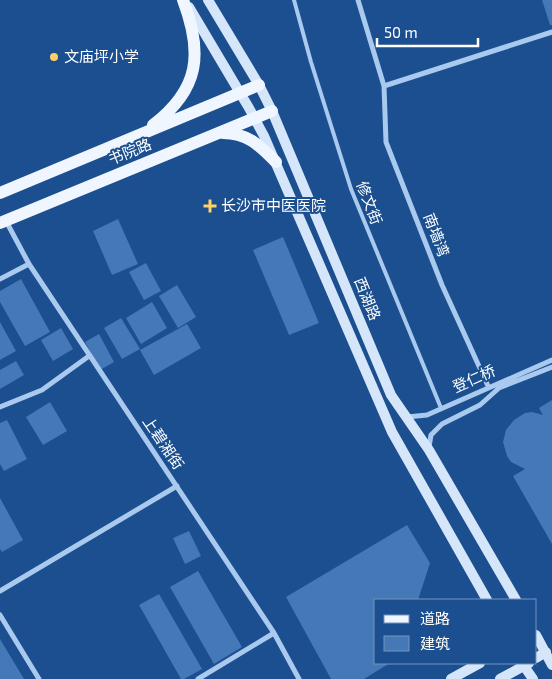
<svg xmlns="http://www.w3.org/2000/svg" width="552" height="679" viewBox="0 0 552 679" font-family="'Exo 2','Noto Sans SC',sans-serif">
  <style>
    .building { fill: #4478b7 }
    .lines { fill: none; stroke-linecap: round; stroke-linejoin: round }
    .service { stroke: #a9c9ee; stroke-width: 4 }
    .minor { stroke: #a9c9ee; stroke-width: 5 }
    .secondary { stroke: #d6e6fa; stroke-width: 10 }
    .primary { stroke: #f0f6ff; stroke-width: 12 }
    .poi-dot { fill: #ffd166; stroke: #1b4f8f; stroke-width: 2 }
    .labels { text-anchor: middle; stroke-width: 4; stroke-linejoin: round; paint-order: stroke }
    .poi-label { font-size: 15px; fill: #fff; stroke: #1b4f8f; text-anchor: start }
    .street-label { font-size: 15px; fill: #fff; stroke: #1b4f8f }
  </style>
  <rect width="100%" height="100%" fill="#1b4f8f"/>
  <path class="building" d="M542 0H552V25H550Z
    M118 219 138 264 112 275 93 231Z
    M283 237 319 323 289 335 253 250Z
    M146 263 161 291 144 300 129 272Z
    M21 279 50 332 25 346 0 302V291Z
    M177 285 196 317 178 328 159 296Z
    M152 302 167 328 141 344 126 318Z
    M121 318 140 349 122 359 104 328Z
    M0 322 16 351 0 360Z
    M187 324 201 348 154 375 140 350Z
    M61 328 73 349 53 361 41 340Z
    M99 334 114 362 100 370 85 342Z
    M16 361 24 375 0 389V370Z
    M552 400V544L513 476 525 469 511 462 507 456 503 442 506 430 514 420 525 413 532 412 543 415 539 408Z
    M50 402 67 431 43 445 26 417Z
    M7 420 27 459 4 471 0 464V423Z
    M0 498 23 540 2 552 0 549Z
    M407 525 430 563 418 600H376V663H390L364 679H331L286 597Z
    M189 531 201 556 185 564 173 538Z
    M198 571 242 647 214 664 170 587Z
    M159 594 202 669 184 679H181L139 605Z
    M0 639 24 679H0Z"/>
  <g class="lines">
    <path class="service" d="M294 0 311 62 351 189 441 408"/>
    <path class="minor" d="M358 0 384 86 386 142 442 285 488 386
      M384 86 552 32
      M6 221 29 264 274 633 299 679
      M0 279 29 264
      M0 407 42 390 89 356
      M407 417 427 415 552 360
      M429 447 431 435 442 424 480 405 499 388 552 367
      M0 591 177 486
      M0 615 39 679
      M198 679 274 633"/>
    <path class="secondary" d="M208 0 259 85 272 111 391 395 429 450 516 600
      M189 7 249 108 264 136 392 432 487 600
      M536 635 552 665
      M536 658 546 652
      M522 663 533 679
      M451 679 480 663
      M500 679 529 663"/>
    <path class="primary" d="M153 125C200 89 203 53 183 0
      M223 133C248 133 260 146 276 162
      M0 193 259 85
      M0 223 272 111"/>
  </g>
  <g class="poi-dot">
    <circle cx="54" cy="57" r="5"/>
    <path d="M207.5 198.5h5v5h5v5h-5v5h-5v-5h-5v-5h5z"/>
  </g>
  <g class="labels">
    <g class="poi-label">
      <text x="64" y="62">文庙坪小学</text>
      <text x="221" y="211">长沙市中医医院</text>
    </g>
    <g class="street-label">
      <text transform="translate(130 152) rotate(-22)" y="5">书院路</text>
      <text transform="translate(369 203) rotate(69)" y="5">修文街</text>
      <text transform="translate(436 235) rotate(69)" y="5">南墙湾</text>
      <text transform="translate(367 299) rotate(68)" y="5">西湖路</text>
      <text transform="translate(474 379) rotate(-24)" y="5">登仁桥</text>
      <text transform="translate(163 443) rotate(56)" y="5">上碧湘街</text>
    </g>
  </g>
  <rect x="374" y="599" width="162" height="65" fill="#1b4f8f" stroke="#7695bc"/>
  <rect x="384" y="615" width="25" height="8" fill="#f0f6ff" stroke="#7695bc"/>
  <text x="420" y="624" font-size="15" fill="#ffffff">道路</text>
  <rect x="384" y="636" width="25" height="15" fill="#4478b7" stroke="#7695bc"/>
  <text x="420" y="649" font-size="15" fill="#ffffff">建筑</text>
  <path d="M377 38v8h101v-8" fill="none" stroke="#ffffff" stroke-width="2.5"/>
  <text x="384" y="38" font-size="15" fill="#ffffff" stroke="#1b4f8f" stroke-width="4" paint-order="stroke">50 m</text>
</svg>
